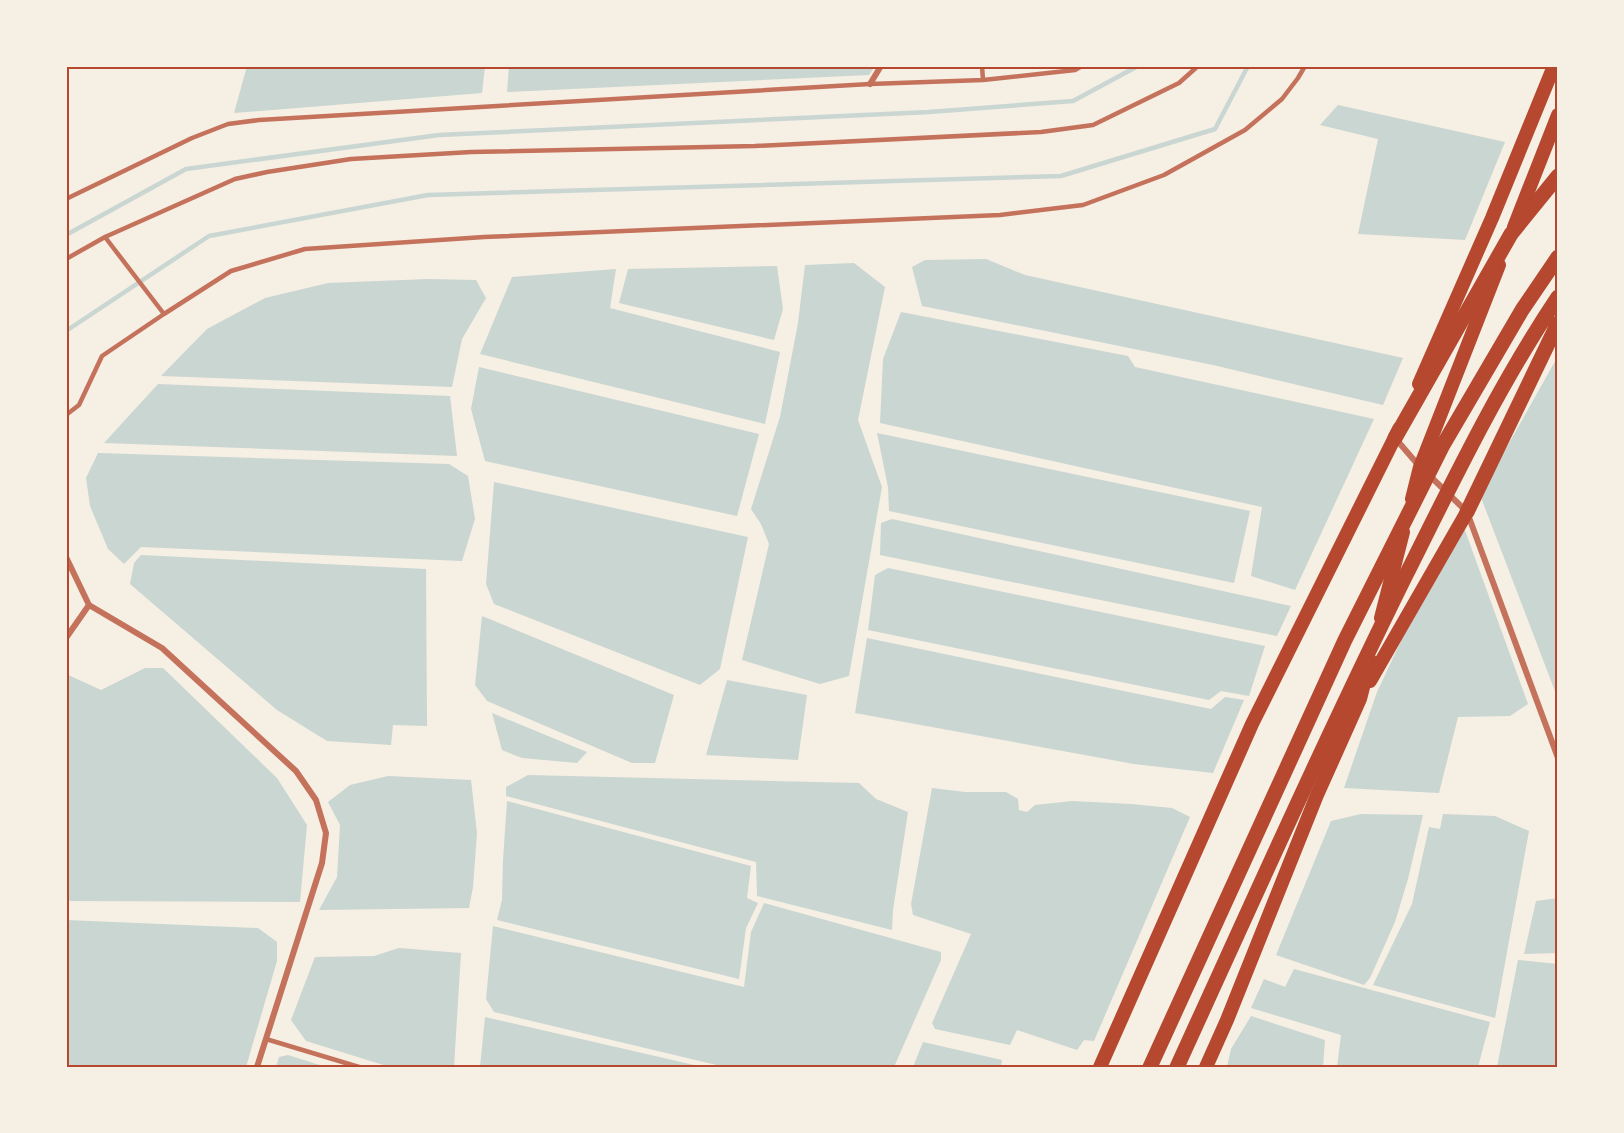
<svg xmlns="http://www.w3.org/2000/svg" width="1624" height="1133" viewBox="0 0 1624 1133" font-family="'Roboto Condensed',sans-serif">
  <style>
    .water { fill: #c9d6d2 }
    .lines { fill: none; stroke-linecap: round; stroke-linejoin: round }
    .stream { stroke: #c9d6d2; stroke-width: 4.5 }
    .service { stroke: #c5725c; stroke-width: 4.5 }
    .minor { stroke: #c5725c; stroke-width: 6 }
    .primary { stroke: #b5482f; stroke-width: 14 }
    .trunk { stroke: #b5482f; stroke-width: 15 }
    .neatline { fill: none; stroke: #b5482f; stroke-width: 2 }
  </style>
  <rect width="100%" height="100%" fill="#f6efe4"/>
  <path class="water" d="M247 66H485L482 93 234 113Z
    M509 66H875L869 75 507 92Z
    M1338 105 1505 142 1465 240 1358 234 1378 139 1320 125Z
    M986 259 1025 275 1403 358 1383 405 1213 365 922 306 912 267 925 260Z
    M854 263 885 287 858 420 882 487 849 676 820 684 742 660 769 544 761 524 751 509 780 417 798 323 805 265Z
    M777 266 783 309 774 340 619 303 628 269Z
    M616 269 610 308 780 352 765 424 480 354 512 277Z
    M428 279 476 280 486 298 462 339 452 387 161 376 207 329 265 298 328 283Z
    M901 312 1128 356 1135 367 1374 419 1295 590 1251 576 1262 507 880 423 883 359Z
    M1558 356V699L1480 495Z
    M479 367 759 434 737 516 485 461 471 409Z
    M158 384 450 396 457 456 104 443Z
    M877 433 1250 511 1234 583 889 511 888 487Z
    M98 453 449 464 468 476 475 519 462 561 141 547 124 564 108 549 90 506 86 478Z
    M494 482 748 537 720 669 700 685 494 604 486 584Z
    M892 519 1291 606 1277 636 880 555 881 523Z
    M1463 525 1528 704 1510 716 1458 717 1439 793 1344 788 1377 692 1417 607Z
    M141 555 426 569 427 726 393 725 391 745 327 741 277 710 130 584 134 563Z
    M888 568 1265 646 1249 696 1221 691 1209 700 868 630 875 575Z
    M482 616 674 695 655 763H632L487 701 475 685Z
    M867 638 1211 709 1225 697 1244 700 1213 773 1134 764 855 713Z
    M145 668H163L277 778 307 825 300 902 66 901V674L101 690Z
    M727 680 807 695 798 760 706 755Z
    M492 713 587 752 577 763 522 758 502 750Z
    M528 775 859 783 876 799 908 812 893 910 892 930 757 896 756 862 506 796V787Z
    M388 776 471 780 477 833 473 887 469 908 319 910 337 877 340 825 328 802 350 785Z
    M932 788 965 792H1006L1018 799 1019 810 1027 812 1035 805 1072 801 1131 804 1172 808 1190 817 1094 1041 1084 1040 1077 1050 1017 1030 1010 1045 935 1029 932 1023 971 934 913 915 911 904Z
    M507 801 751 866 747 898 758 903 746 928 739 979 497 920 502 900 503 860Z
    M1361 814 1423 815 1408 879 1395 922 1370 978 1364 985 1276 955 1331 821Z
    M1443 814 1495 816 1529 831 1495 1018 1373 985 1412 904 1429 827 1440 829Z
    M1558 898V953L1524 954 1536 901Z
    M764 903 941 952V960L894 1067H725L494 1012 486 999 493 926 744 987 751 932Z
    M66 920 258 928 277 942V961L246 1067H66Z
    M399 948 461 953 454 1067H390L306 1041 291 1020 315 957 374 956Z
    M1518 960 1558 964V1067H1497Z
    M1294 969 1490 1022 1478 1067H1337L1341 1035 1251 1008 1264 979 1285 987Z
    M1251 1016 1325 1040 1323 1067H1227L1231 1049Z
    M485 1017 703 1067H480Z
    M923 1042 1002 1060 1001 1067H913Z
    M288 1055 326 1067H327H276L279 1057Z"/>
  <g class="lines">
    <path class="stream" d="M66 235 186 169 439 135 929 112 1073 101 1138 66
      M66 331 209 236 428 195 1061 176 1215 129 1248 66"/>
    <path class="service" d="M982 66 983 80
      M66 199 192 138 228 124 259 120 870 84 983 80 1075 70 1082 66
      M105 237 164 314
      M66 259 105 237 235 179 267 172 351 159 471 152 755 146 1041 132 1093 125 1179 83 1198 66
      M66 415 79 405 102 356 164 314 231 271 305 249 484 237 1000 215 1083 205 1164 175 1245 130 1282 99 1298 78 1305 66
      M266 1039 359 1067"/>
    <path class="minor" d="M870 84 881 66
      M1395 438 1420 467
      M1430 476 1467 512 1558 758
      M66 557 89 605 162 648 296 771 316 800 326 833 322 863 257 1067
      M66 638 89 605"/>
    <path class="primary" d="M1514 227 1558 115
      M1419 384 1492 218 1554 66
      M1412 499 1420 467 1499 265
      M1381 618 1403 532
      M1370 681 1467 512
      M1100 1067 1252 724 1399 429
      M1206 1067 1227 1020 1317 795 1360 699 1370 660"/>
    <path class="trunk" d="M1395 438 1511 234 1558 176
      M1467 512 1558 323
      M1150 1067 1345 640 1443 445 1522 310 1558 257
      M1177 1067C1252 903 1326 737 1406 575 1453 481 1499 385 1558 297"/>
  </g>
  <rect width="1624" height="1133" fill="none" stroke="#f6efe4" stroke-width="135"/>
  <rect x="68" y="68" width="1488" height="998" class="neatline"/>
</svg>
